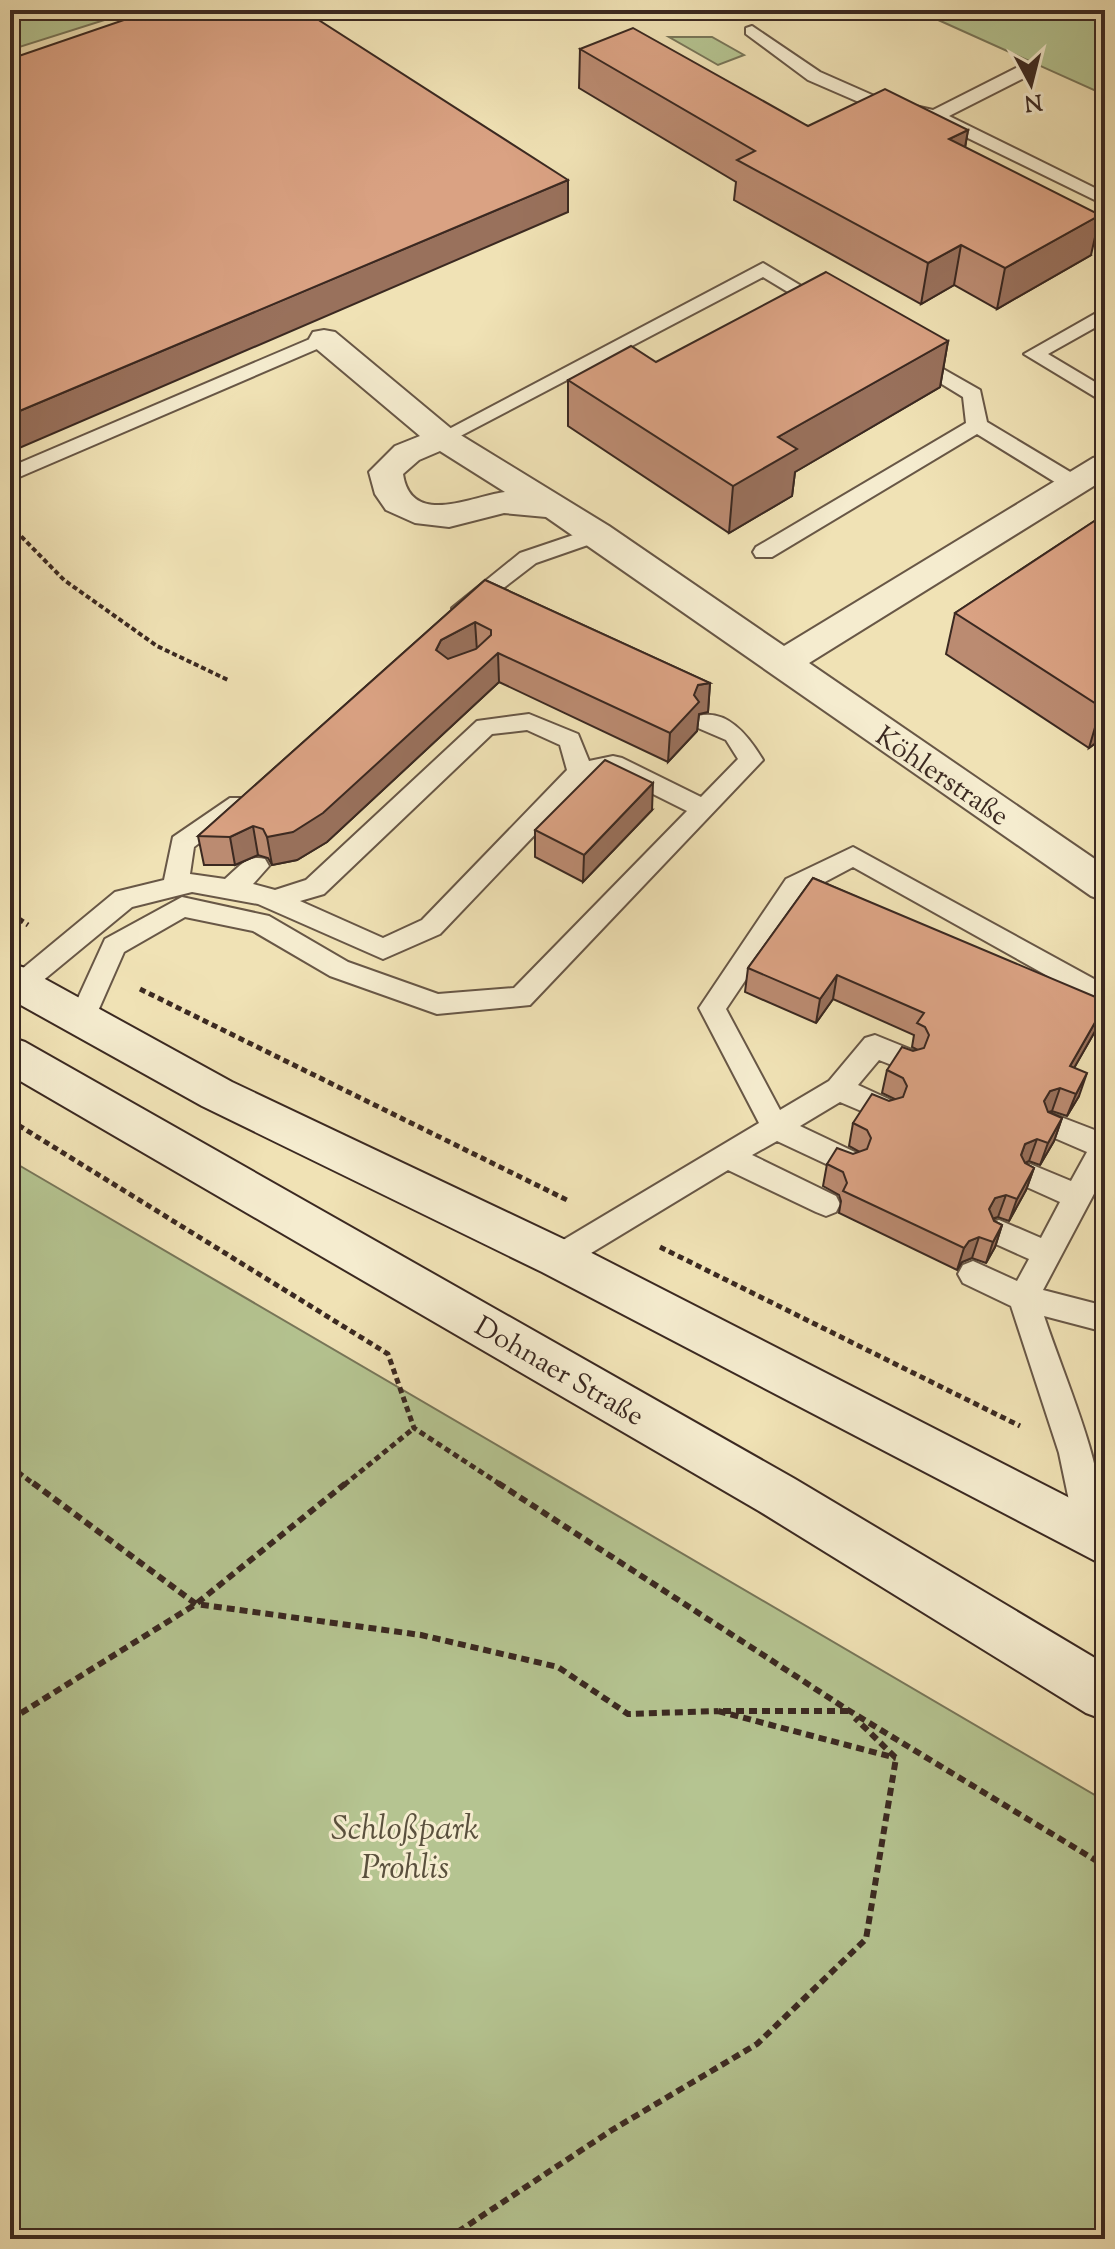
<svg xmlns="http://www.w3.org/2000/svg" width="1115" height="2249" viewBox="0 0 1115 2249" font-family="'Sorts Mill Goudy',serif">
  <style>
    .green { fill: #b5c491; stroke: #787659; stroke-width: 2 }
    .lines { fill: none; stroke-linecap: round; stroke-linejoin: round }
    .service-casing { stroke: #685746; stroke-width: 4 }
    .minor-casing { stroke: #685746; stroke-width: 4 }
    .secondary-casing { stroke: #3b2921; stroke-width: 4 }
    .path-far3 { stroke: #3b2921; stroke-width: 3; stroke-dasharray: 4 3; stroke-linecap: butt }
    .path-far2 { stroke: #3b2921; stroke-width: 4; stroke-dasharray: 5 3; stroke-linecap: butt }
    .path-far1 { stroke: #3b2921; stroke-width: 5; stroke-dasharray: 6 4; stroke-linecap: butt }
    .path { stroke: #3b2921; stroke-width: 6; stroke-dasharray: 8 5; stroke-linecap: butt }
    .service { fill: #f5eccf; fill-rule: evenodd }
    .minor { fill: #f5eccf; fill-rule: evenodd }
    .secondary { fill: #f5eccf; fill-rule: evenodd }
    .wall { fill: #bb8b71; stroke: #3b2921; stroke-width: 2 }
    .shaded-wall { fill: #99715c; stroke: #3b2921; stroke-width: 2 }
    .building { fill: #daa283; stroke: #3b2921; stroke-width: 2; fill-rule: evenodd }
    .labels { text-anchor: middle; stroke-width: 6; stroke-linejoin: round; paint-order: stroke }
    .street-label { font-size: 28px; fill: #3b2921; stroke: #f5eccf }
    .near-park-label { font-size: 34px; font-style: italic; fill: #5a503d; stroke: #f5eccf }
  </style>
  <rect width="100%" height="100%" fill="#f0e2b5"/>
  <filter id="stains"><feTurbulence type="fractalNoise" baseFrequency=".0025" numOctaves="4"/><feColorMatrix values="0 0 0 0 .2 0 0 0 0 .09 0 0 0 0 .02 0 0 0 .5 -.17"/></filter>
  <radialGradient id="worn" r=".72"><stop offset=".6" stop-color="#630" stop-opacity="0"/><stop offset="1" stop-color="#630" stop-opacity=".3"/></radialGradient>
  <path class="green" d="M10 10H136L10 50Z
    M916 10H1105V95Z
    M669 37H712L744 55 718 65Z
    M10 1160 1105 1801V2239H10Z"/>
  <g class="lines">
    <g class="service-casing">
      <path id="service" d="M752 26 820 72 879 98 933 110 1020 66H1032V74L949 116 1105 193V205L931 120 868 106 808 80 746 34V28Z
        M763 263 838 308 835 312H821L763 277 449 442 442 444 432 438Z
        M1105 308V322L1048 354 1105 388V403L1024 354Z
        M324 333 331 335 334 339 331 343 10 481V467Z
        M908 349 980 390 987 422 1082 479 1085 484 1082 489H1066L977 434 772 557H756L753 552 756 547 966 423 963 397 901 359 898 355 901 351Z
        M597 527 608 534 605 539 536 563 471 613 463 615 452 608 520 553Z
        M529 714 578 734 589 761 613 756 622 758 701 797 738 759 726 740 698 728 694 722 698 716C728 708 750 738 763 760L530 1005 437 1014 330 976 253 931 185 917 124 952 91 1027 81 1030 71 1027 68 1020 105 939 182 897 269 916 348 962 438 994 514 988 687 811 611 773 588 779 440 934 383 959 258 904 192 892 132 907 29 992 20 995 10 991 11 978 115 892 164 880 173 837 230 798H248L251 804 194 847 190 874 225 879C238 868 247 854 265 859L269 866 253 884 275 890 306 880 477 721ZM527 730 560 745 567 770 422 920 383 938 300 901 324 894 492 734Z
        M853 847 1105 985V1008L853 867 804 893 726 1009 780 1110 829 1081 865 1038 875 1035 917 1052 921 1060 917 1068 907 1071 879 1060 858 1085 895 1102 899 1110 895 1118 885 1121 840 1102 800 1126 859 1154 863 1162 859 1170 849 1174 839 1170 777 1141 752 1155 836 1196 840 1204 836 1212 826 1216 816 1212 728 1170 568 1267 558 1270 548 1267 543 1258 548 1249 759 1123 699 1008 786 879Z
        M1053 1114 1105 1134V1173L1043 1290 1105 1306V1332L1044 1316C1068 1388 1105 1465 1105 1541L1092 1549 1081 1545 1076 1534 1059 1453 1011 1306 963 1283 958 1274 963 1265 973 1261 1017 1281 1029 1259 989 1241 984 1232 989 1223 999 1220 1041 1238 1060 1202 1020 1184 1016 1176 1020 1168 1030 1164 1071 1181 1087 1152 1043 1133 1039 1125 1043 1117Z"/>
    </g>
    <g class="minor-casing">
      <path id="minor" d="M324 330 335 332 454 431 609 526 784 646 1093 458 1105 455V479L809 663 1105 866V901L1091 896 546 517 504 513 449 527 415 523 386 510 375 494 369 472 395 446 420 436 313 346 309 339 313 332ZM440 451 505 492C472 496 411 528 403 474L419 460Z"/>
    </g>
    <g class="secondary-casing">
      <path id="secondary" d="M10 963 25 968 232 1082 574 1244 1105 1516V1566L542 1272 202 1106 10 999Z
        M10 1037 25 1042 795 1479 1105 1664V1720L1086 1713 759 1511 10 1075Z"/>
    </g>
    <path class="path-far3" d="M10 12 18 10"/>
    <path class="path-far2" d="M10 525 64 580 157 646 228 680"/>
    <path class="path-far1" d="M10 913 28 925
      M140 989 569 1201
      M10 1120 388 1354 414 1428 501 1485
      M660 1247 1020 1426
      M10 1466 35 1485
      M344 1485 414 1428"/>
    <path class="path" d="M33 1483 196 1604 421 1635 558 1667 628 1714 718 1711
      M498 1483 848 1710 1105 1866
      M848 1711H718L896 1758
      M10 1720 196 1604 346 1483
      M447 2239 612 2130 757 2044 866 1939 896 1758 855 1718"/>
    <use href="#service" class="service"/>
    <use href="#minor" class="minor"/>
    <use href="#secondary" class="secondary"/>
  </g>
  <path class="wall" d="M580 49 808 126 968 130 965 148 1091 255 997 309 954 285 921 304 734 200 736 182 579 88Z
    M948 341 940 387 795 472 792 496 729 533 568 426V380L656 362Z
    M1105 514V736L1089 748 946 654 955 613Z
    M485 580 710 683 708 712 699 714 697 731 668 762 499 682 327 842 297 860 272 865 268 858 258 855 235 865H204L198 836Z
    M652 810 583 882 535 857V830Z
    M813 878 1105 1005 1098 1026 1074 1068 1079 1096 1067 1116 1052 1111 1049 1112 1062 1118 1054 1141 1040 1165 1029 1161 1025 1163 1034 1168 1026 1190 1009 1221 998 1217 993 1219 994 1221 1002 1225 995 1247 986 1263 972 1258 962 1262 957 1270 839 1213 841 1201 839 1195 823 1186 827 1164 860 1152 849 1146 853 1123 889 1101 895 1099 882 1093 887 1070 913 1051 918 1050 912 1047 914 1035 833 999 816 1023 745 992 748 968Z"/>
  <path class="shaded-wall" d="M968 130 961 170 949 139Z
    M568 180V212L10 452V415Z
    M1100 215 1091 255 997 309 1005 268Z
    M961 245 954 285 921 304 928 263Z
    M948 341 940 387 795 472 792 496 729 533 733 486 778 437Z
    M475 622 477 651 443 669 436 650 441 640Z
    M498 653 499 682 327 842 297 860 272 865 267 837Z
    M710 683 708 712 699 714 697 731 668 762 670 733 698 685Z
    M1105 704V736L1089 748 1101 707Z
    M653 783 652 810 583 882 584 855Z
    M253 826 258 855 235 865 230 837Z
    M837 975 833 999 816 1023 820 999Z
    M1105 1005 1098 1026 1062 1089 1070 1066Z
    M1087 1073 1079 1096 1067 1116 1076 1094Z
    M1060 1088 1052 1111 1042 1114 1044 1101 1050 1091Z
    M1062 1118 1054 1141 1040 1165 1048 1143Z
    M1037 1139 1029 1161 1017 1167 1025 1144Z
    M1034 1168 1026 1190 1009 1221 1017 1199Z
    M1006 1195 998 1217 988 1220 989 1209 995 1198Z
    M1002 1225 995 1247 986 1263 993 1242Z
    M979 1237 972 1258 962 1262 957 1270 964 1248 969 1241Z"/>
  <path class="building" d="M153 10H303L568 180 10 415V59Z
    M633 28 808 126 885 89 968 130 949 139 1100 215 1005 268 961 245 928 263 737 160 755 151 580 49Z
    M826 272 948 341 778 437 797 449 733 486 568 380 631 346 656 362Z
    M1105 514V704L1101 707 955 613Z
    M485 580 710 683 698 685 694 695 699 702 670 733 498 653 323 813 293 832 267 837 263 829 253 826 230 837 198 836ZM475 622 491 630V635L476 649 448 659 436 650 441 640Z
    M605 760 653 783 584 855 535 830Z
    M813 878 1105 1001V1005L1070 1066 1087 1073 1076 1094 1060 1088 1050 1091 1044 1101 1048 1112 1062 1118 1048 1143 1037 1139 1025 1144 1021 1155 1025 1163 1034 1168 1017 1199 1006 1195 995 1198 989 1209 994 1221 1002 1225 993 1242 979 1237 969 1241 964 1248 843 1191 847 1183 843 1172 827 1164 837 1148 853 1154 867 1149 871 1138 867 1130 853 1123 872 1094 889 1101 903 1097 907 1086 903 1078 887 1070 902 1047 913 1051 924 1048 929 1035 925 1027 917 1023 924 1013 837 975 820 999 748 968Z"/>
  <g class="labels">
    <g class="street-label">
      <text transform="translate(943 775) rotate(34)" y="10">Köhlerstraße</text>
      <text transform="translate(560 1370) rotate(30)" y="10">Dohnaer Straße</text>
    </g>
    <g class="near-park-label">
      <text x="405" y="1839">Schloßpark<tspan x="405" dy="39">Prohlis</tspan></text>
    </g>
  </g>
  <rect width="1115" height="2249" fill="none" stroke="#f0e2b5" stroke-width="40"/>
  <rect x="12" y="12" width="1091" height="2225" fill="none" stroke="#3b2921" stroke-width="4"/>
  <rect x="20" y="20" width="1075" height="2209" fill="none" stroke="#3b2921" stroke-width="2"/>
  <g transform="translate(1031 84) rotate(173)" stroke="#f5eccf" stroke-width="6" paint-order="stroke">
  <path d="M0-6L14 30L0 20L-14 30Z" fill="#3b2921"/>
  <text y="-12" font-size="22" font-weight="bold" text-anchor="middle" fill="#3b2921">N</text>
  </g>
  <rect width="100%" height="100%" filter="url(#stains)"/>
  <rect width="100%" height="100%" fill="url(#worn)"/>
</svg>
